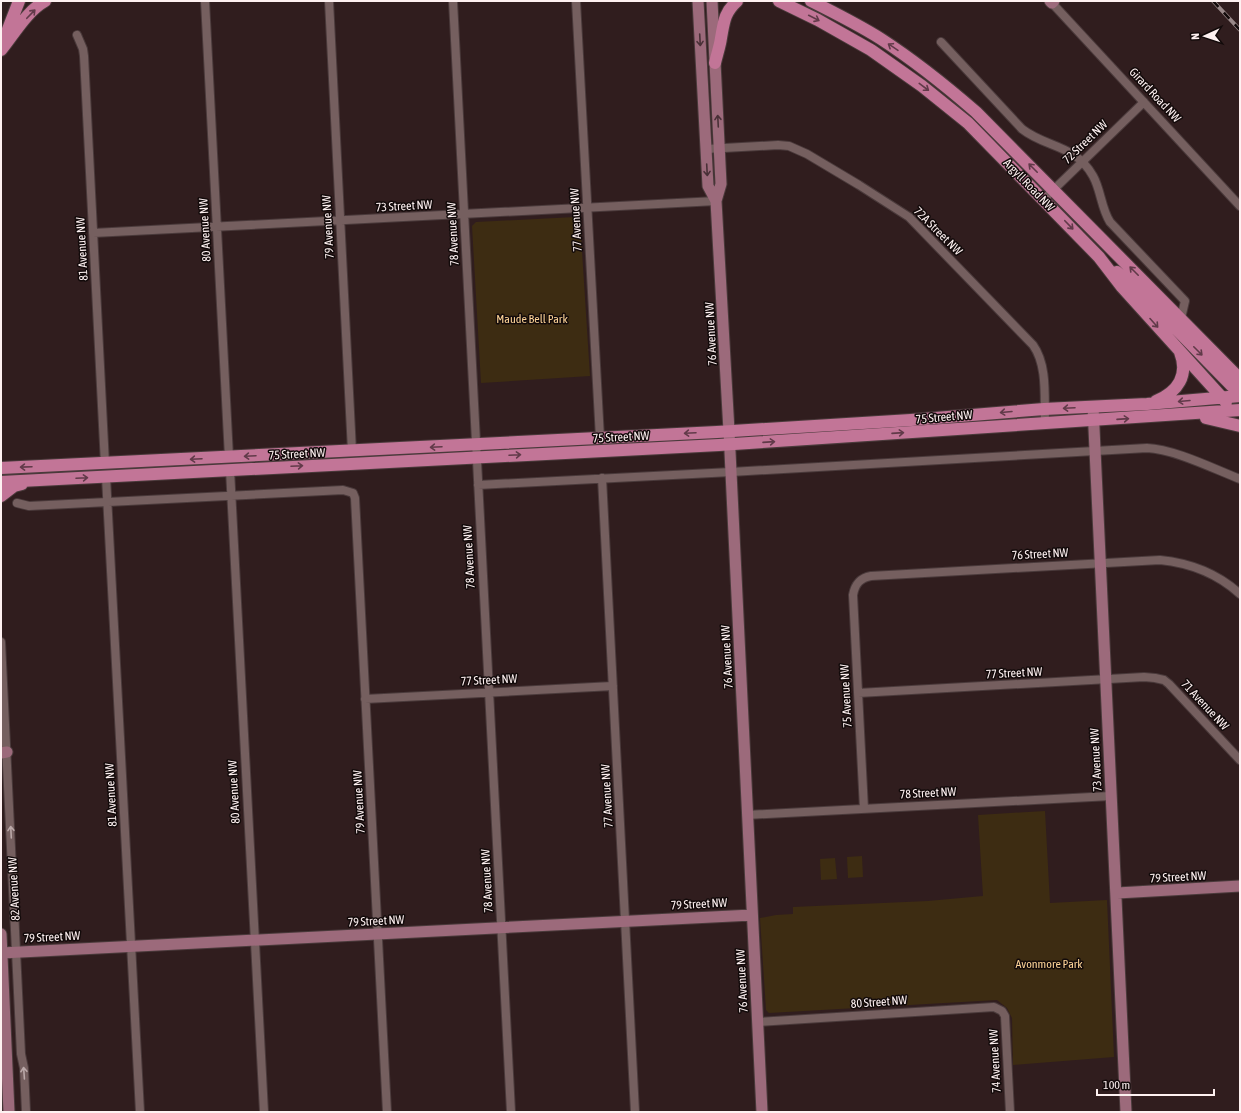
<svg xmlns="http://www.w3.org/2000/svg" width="1241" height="1113" viewBox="0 0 1241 1113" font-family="'Asap Condensed',sans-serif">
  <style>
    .green { fill: #3d2c12 }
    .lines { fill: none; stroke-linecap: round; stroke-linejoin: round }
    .street-casing { stroke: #4a3a3b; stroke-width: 10 }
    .secondary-casing { stroke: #4a3a3b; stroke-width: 13 }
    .primary-casing { stroke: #4a3a3b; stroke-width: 14 }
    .street { stroke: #755f5f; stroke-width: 8 }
    .secondary { stroke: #9c6a7b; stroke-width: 11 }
    .primary { stroke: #c27597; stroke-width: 12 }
    .rail-casing { stroke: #998989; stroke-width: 4 }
    .rail { stroke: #120a0a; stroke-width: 2.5; stroke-dasharray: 8; stroke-linecap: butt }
    .oneway { stroke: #613a49 }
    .oneway2 { stroke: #493037 }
    .oneway3 { stroke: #baa8a8 }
    .labels { text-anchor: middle; stroke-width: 3; stroke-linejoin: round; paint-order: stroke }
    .street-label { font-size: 12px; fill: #fef1f1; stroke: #120a0a }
    .park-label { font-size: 12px; fill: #fdd397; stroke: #120a0a }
  </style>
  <rect width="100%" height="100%" fill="#301d1e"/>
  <path class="green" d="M575 217 580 220 590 376 481 383 472 226 476 222Z
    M1045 811 1050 903 1107 900 1114 1057 1013 1065 1012 1018 1007 1008 997 1000 769 1013 766 1010 760 918 776 915 793 914V907L928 901 983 896 978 815Z
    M862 856 863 877 848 878 847 857Z
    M835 858 837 879 821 880 820 859Z"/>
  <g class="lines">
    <g class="street-casing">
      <path id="street" d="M205 1 229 457
        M329 1 352 451
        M453 1 511 1112
        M576 1 600 438
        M1052 3 1240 206
        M77 35 83 49 84 56 105 464
        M941 42 1022 129C1046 148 1075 144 1093 176 1101 190 1101 208 1110 222L1185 301 1181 318
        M706 149 778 145 789 146 807 154 859 185 909 217 1033 345C1048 366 1044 398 1045 423
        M1044 199 1144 102
        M93 233 716 201
        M230 470 264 1112
        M106 477 140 1112
        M602 478 635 1112
        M478 485 731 472 1147 448C1174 449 1214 469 1240 479
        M17 503 29 506 343 490 353 493 355 498 387 1112
        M1 642 21 1054 24 1068 26 1112
        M858 693 1144 677 1155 678 1164 680 1169 684 1240 760
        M365 699 613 686
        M864 809 853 595C855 584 860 578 871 576L1160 560C1190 563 1217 573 1240 594
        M747 815 1111 796
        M757 1022 994 1007 1002 1011 1005 1016 1010 1112"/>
    </g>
    <g class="secondary-casing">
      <path id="secondary" d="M698 1 708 186 716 201
        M712 1 721 184 716 201 729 431 762 1112
        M1050 1 1052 3 1054 1
        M1093 407 1126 1112
        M1 753 7 752
        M1117 893 1240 886
        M1 934 9 1112
        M1 953 752 915"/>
    </g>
    <g class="primary-casing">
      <path id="primary" d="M779 1 818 20 871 50 922 86 968 123 1099 257 1122 287 1226 402
        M811 1C835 13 859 25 881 39 915 61 946 86 976 112L1240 379
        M3 42 19 1
        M1 50C14 34 27 11 45 1
        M715 63C717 54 720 46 721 38 724 22 724 13 737 1
        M1117 272 1138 290 1232 386 1240 393
        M1156 401C1178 392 1189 375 1180 352
        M1206 418 1240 426
        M1 468 717 432 911 420 1044 409 1147 404 1240 396
        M1 482 719 445 1240 410
        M1 496 14 486 22 484"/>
    </g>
    <use href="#street" class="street"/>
    <use href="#secondary" class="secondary"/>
    <use href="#primary" class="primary"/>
    <g class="rail-casing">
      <path id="rail" d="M1213 1 1240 30"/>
    </g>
    <use href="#rail" class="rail"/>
  </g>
  <defs><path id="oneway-shaft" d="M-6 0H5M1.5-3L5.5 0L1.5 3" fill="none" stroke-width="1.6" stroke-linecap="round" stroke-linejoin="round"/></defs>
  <g class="oneway">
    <use href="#oneway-shaft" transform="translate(31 14) rotate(-46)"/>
    <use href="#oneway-shaft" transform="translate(814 18) rotate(27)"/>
    <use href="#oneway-shaft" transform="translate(893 47) rotate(-146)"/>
    <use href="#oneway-shaft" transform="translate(924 87) rotate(37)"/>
    <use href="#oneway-shaft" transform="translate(1033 168) rotate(-135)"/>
    <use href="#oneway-shaft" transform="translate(1069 225) rotate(46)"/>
    <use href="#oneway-shaft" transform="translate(1134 271) rotate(-135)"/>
    <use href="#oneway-shaft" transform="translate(1154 323) rotate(48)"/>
    <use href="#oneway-shaft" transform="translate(1198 351) rotate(45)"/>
    <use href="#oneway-shaft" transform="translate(1184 401) rotate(175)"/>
    <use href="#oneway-shaft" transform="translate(1069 408) rotate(177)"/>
    <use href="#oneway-shaft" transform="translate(1006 412) rotate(175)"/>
    <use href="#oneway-shaft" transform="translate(1123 419) rotate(-4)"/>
    <use href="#oneway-shaft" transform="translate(690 433) rotate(177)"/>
    <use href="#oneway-shaft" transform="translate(898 433) rotate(-4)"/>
    <use href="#oneway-shaft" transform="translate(769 442) rotate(-4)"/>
    <use href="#oneway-shaft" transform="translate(436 447) rotate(177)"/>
    <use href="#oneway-shaft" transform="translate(515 455) rotate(-3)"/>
    <use href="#oneway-shaft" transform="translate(250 456) rotate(177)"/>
    <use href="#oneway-shaft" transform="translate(196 459) rotate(177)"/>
    <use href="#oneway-shaft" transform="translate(297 466) rotate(-3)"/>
    <use href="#oneway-shaft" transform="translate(26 467) rotate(178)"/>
    <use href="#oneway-shaft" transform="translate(82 478) rotate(-3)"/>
  </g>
  <g class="oneway2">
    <use href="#oneway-shaft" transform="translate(700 40) rotate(87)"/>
    <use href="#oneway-shaft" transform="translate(718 121) rotate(-93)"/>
    <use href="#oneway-shaft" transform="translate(707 170) rotate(87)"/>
  </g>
  <g class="oneway3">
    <use href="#oneway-shaft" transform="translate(11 832) rotate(-93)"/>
    <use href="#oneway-shaft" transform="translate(24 1073) rotate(-94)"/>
  </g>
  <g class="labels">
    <g class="street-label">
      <text transform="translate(1155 95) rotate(47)" y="4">Girard Road NW</text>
      <text transform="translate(1085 142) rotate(-44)" y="4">72 Street NW</text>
      <text transform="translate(1029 185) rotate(46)" y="4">Argyll Road NW</text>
      <text transform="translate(404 206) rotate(-3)" y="4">73 Street NW</text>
      <text transform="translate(576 220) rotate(-93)" y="4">77 Avenue NW</text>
      <text transform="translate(328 227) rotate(-93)" y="4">79 Avenue NW</text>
      <text transform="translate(205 230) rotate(-93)" y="4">80 Avenue NW</text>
      <text transform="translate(938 231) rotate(45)" y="4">72A Street NW</text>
      <text transform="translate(453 234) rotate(-93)" y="4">78 Avenue NW</text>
      <text transform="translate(82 249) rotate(-93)" y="4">81 Avenue NW</text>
      <text transform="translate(711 334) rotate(-93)" y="4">76 Avenue NW</text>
      <text transform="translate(944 417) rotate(-5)" y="4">75 Street NW</text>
      <text transform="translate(621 437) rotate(-3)" y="4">75 Street NW</text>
      <text transform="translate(297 454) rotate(-3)" y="4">75 Street NW</text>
      <text transform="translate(1040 554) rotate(-3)" y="4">76 Street NW</text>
      <text transform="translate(469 557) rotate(-93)" y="4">78 Avenue NW</text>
      <text transform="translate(727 657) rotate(-93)" y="4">76 Avenue NW</text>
      <text transform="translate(1014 673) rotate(-3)" y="4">77 Street NW</text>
      <text transform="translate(489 680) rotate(-3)" y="4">77 Street NW</text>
      <text transform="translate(846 696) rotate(-93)" y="4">75 Avenue NW</text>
      <text transform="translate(1205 705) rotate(47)" y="4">71 Avenue NW</text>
      <text transform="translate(1096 760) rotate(-93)" y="4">73 Avenue NW</text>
      <text transform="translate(234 792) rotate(-93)" y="4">80 Avenue NW</text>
      <text transform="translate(928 793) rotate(-3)" y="4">78 Street NW</text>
      <text transform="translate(111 795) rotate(-93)" y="4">81 Avenue NW</text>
      <text transform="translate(607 796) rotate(-93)" y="4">77 Avenue NW</text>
      <text transform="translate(359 802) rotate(-93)" y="4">79 Avenue NW</text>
      <text transform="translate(1178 877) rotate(-3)" y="4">79 Street NW</text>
      <text transform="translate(487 881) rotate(-93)" y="4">78 Avenue NW</text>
      <text transform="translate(14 889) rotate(-93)" y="4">82 Avenue NW</text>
      <text transform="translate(699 904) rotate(-3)" y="4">79 Street NW</text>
      <text transform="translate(376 921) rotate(-3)" y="4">79 Street NW</text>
      <text transform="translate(52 937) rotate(-3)" y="4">79 Street NW</text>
      <text transform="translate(742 981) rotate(-93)" y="4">76 Avenue NW</text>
      <text transform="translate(879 1002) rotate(-4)" y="4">80 Street NW</text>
      <text transform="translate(995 1061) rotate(-93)" y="4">74 Avenue NW</text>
    </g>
    <g class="park-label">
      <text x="532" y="323">Maude Bell Park</text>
      <text x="1049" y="968">Avonmore Park</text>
    </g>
  </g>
  <rect width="1241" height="1113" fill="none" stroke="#fef1f1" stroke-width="4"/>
  <g transform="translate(1205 36) rotate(267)" stroke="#120a0a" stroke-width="3" paint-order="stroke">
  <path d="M0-3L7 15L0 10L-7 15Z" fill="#fef1f1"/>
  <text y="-6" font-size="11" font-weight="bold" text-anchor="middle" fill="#fef1f1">N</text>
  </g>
  <path d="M1097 1089v6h117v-6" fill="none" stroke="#fef1f1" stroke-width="2"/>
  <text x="1103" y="1089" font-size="12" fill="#fef1f1" stroke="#120a0a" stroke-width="3" paint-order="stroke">100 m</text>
</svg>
